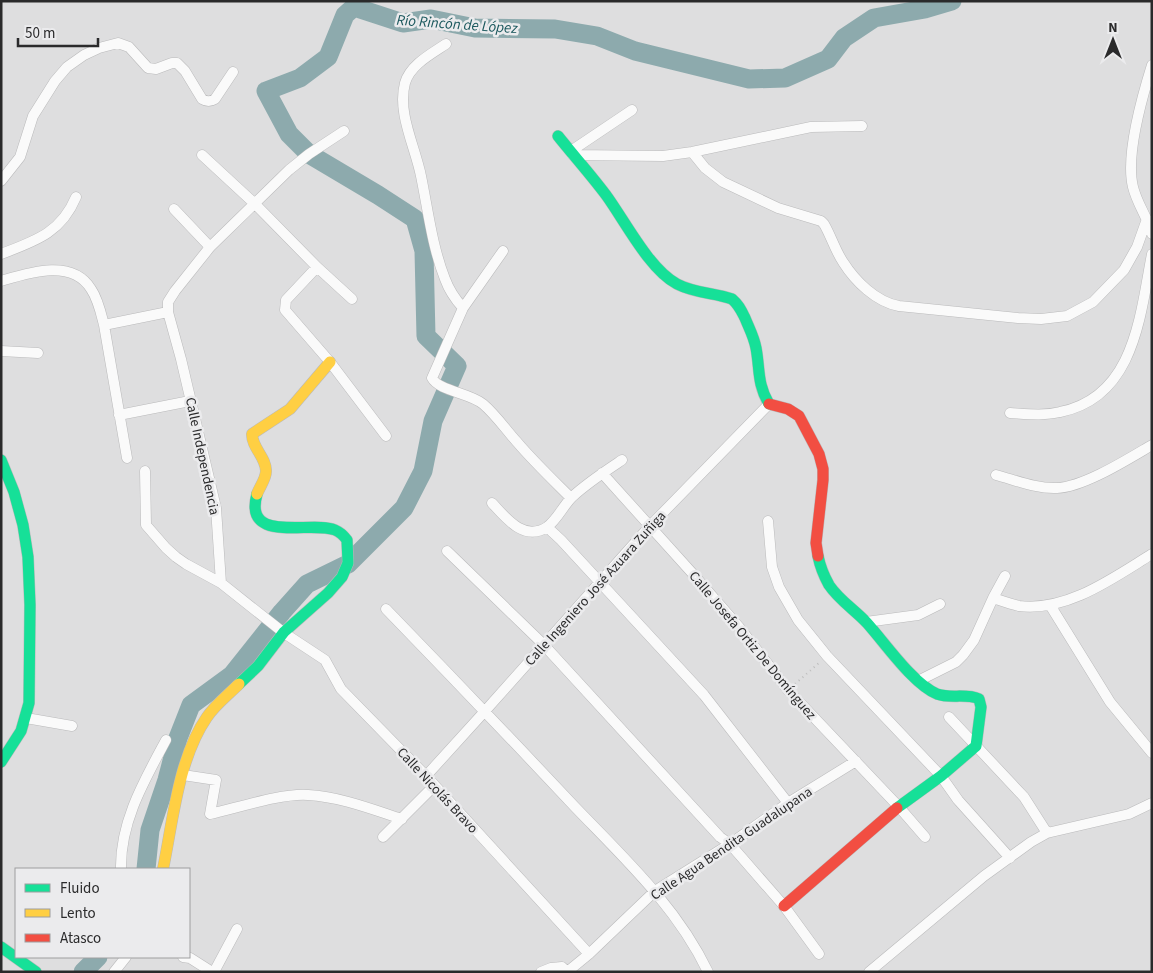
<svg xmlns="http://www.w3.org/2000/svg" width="1153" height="973" viewBox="0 0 1153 973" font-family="'Source Sans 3',sans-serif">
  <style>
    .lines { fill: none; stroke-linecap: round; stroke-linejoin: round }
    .river { stroke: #8daaad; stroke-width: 19 }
    .street-casing { stroke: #bababb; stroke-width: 11 }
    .fast-casing { stroke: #bababb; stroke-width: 12 }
    .slow-casing { stroke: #bababb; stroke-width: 12 }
    .jam-casing { stroke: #bababb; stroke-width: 12 }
    .path { stroke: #bdbdbd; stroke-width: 2; stroke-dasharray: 1 4; stroke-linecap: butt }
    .street { stroke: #fafafa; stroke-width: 10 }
    .fast { stroke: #16e098; stroke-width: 11 }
    .slow { stroke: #ffcf43; stroke-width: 11 }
    .jam { stroke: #f24e42; stroke-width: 11 }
    .labels { text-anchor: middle; stroke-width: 5; stroke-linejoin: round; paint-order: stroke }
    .street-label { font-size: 14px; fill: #2a2a2b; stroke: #ebebed }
    .water-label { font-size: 15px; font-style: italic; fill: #1b585d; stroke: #ebebed }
  </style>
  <rect width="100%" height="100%" fill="#dededf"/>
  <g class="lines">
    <path class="river" d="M146 869 150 830 167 780 178 738 191 705 232 675 282 612 307 584 348 564 404 508 423 471 433 421 457 366 426 336 424 251 415 219 378 195 309 154 289 134 266 91 300 78 328 57 345 15 354 7 403 23 431 19 475 28 555 29 597 36 635 51 749 79 785 78 828 59 844 38 874 18 925 9 952 1
      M83 972 98 957"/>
    <g class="street-casing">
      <path id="street" d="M446 44C431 54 410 65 405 83 397 113 415 146 421 176 428 210 432 246 445 279 449 290 455 299 463 308L432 378C439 391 470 393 483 404 496 415 506 430 517 442 534 462 553 480 571 498
        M1152 65C1142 97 1125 155 1133 187 1137 204 1148 218 1152 234
        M571 151 632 110
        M692 152 705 168 723 182 778 208 821 221 824 224C831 236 835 250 843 262 855 281 876 302 899 306L1018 318 1041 319 1067 316 1093 302 1124 270 1137 247 1147 219
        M202 155 255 204 317 267 352 299
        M573 155 663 156 692 152 811 127 862 126
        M1 181 20 157 33 116 55 81 67 67 84 55 99 48 118 43 129 47 148 68 156 69 172 63H177L185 71 202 99C207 102 210 102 215 99L233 72
        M174 209 210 247
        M1 254C35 241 61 233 76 197
        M317 267 286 300 285 310 330 362 386 436
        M1 281C28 273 72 258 91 289 98 299 101 313 104 325L127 458
        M463 308 503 251
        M104 325 168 312
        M1 351 38 353
        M1010 413C1027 414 1044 416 1060 412 1135 397 1140 315 1152 254
        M119 415 190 401
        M145 471 146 525 166 548 176 557 186 564 221 583 284 633 325 660 341 689 426 776 589 954
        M602 473 693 574 739 627 788 690 899 807 925 837
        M996 475C1015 480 1037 489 1057 488 1084 487 1128 459 1152 445
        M492 503C506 518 524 542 547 527 557 520 563 506 572 497 587 483 604 472 622 460
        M768 521 772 567 779 587 798 620 827 656 941 776 958 800 1010 858
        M547 527 561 540 704 695 788 803
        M447 551 543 644 720 837 730 844 784 906 819 954
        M221 583 216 508 181 359 168 312V302L175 291 210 247 289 170 309 154 344 131
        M993 598C1002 601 1010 604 1019 606 1067 612 1113 578 1152 554
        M1050 605 1110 702 1152 753
        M386 609C450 675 513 741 575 807 624 858 677 907 708 972
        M866 622 918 615 940 604
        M918 681 956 662 963 655 974 640 993 598 1005 576
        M949 717 1024 797 1047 833
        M26 718 72 726
        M183 775 216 780 210 814C237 808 282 793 308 795 341 797 371 809 402 819
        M426 776 485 711 649 527 769 404
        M383 837 434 786
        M121 869C120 822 144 781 166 740
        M183 957 190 958 212 972
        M114 972 126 957
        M214 972 237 929
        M541 972 551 968 562 967 567 972
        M567 972 589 954 655 891 730 844 788 803 856 761
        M869 972 984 876 1031 842 1047 833 1129 814 1152 803"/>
    </g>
    <g class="fast-casing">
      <path id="fast" d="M558 136C574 156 591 175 606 195 625 221 649 269 677 284 694 293 714 293 732 299 739 305 741 310 745 318 749 328 754 337 756 348 760 369 757 384 769 404
        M1 460 14 492 23 525 28 557 30 605 29 703 21 731 1 762
        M818 556C820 566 824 576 829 585 839 600 855 610 867 623 885 643 913 684 937 694 950 699 966 693 979 699L981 707 976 746 941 776 897 808
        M239 684 258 666 284 632 328 593 342 577 348 563 347 540C344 536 340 532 335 530 311 520 243 545 257 494
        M1 947 36 972"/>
    </g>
    <g class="slow-casing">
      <path id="slow" d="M257 494C260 486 266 479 266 471 266 457 252 448 252 434L290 409 330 362
        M163 869C173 821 178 759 207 717 215 705 228 695 239 684"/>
    </g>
    <g class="jam-casing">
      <path id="jam" d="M769 404 788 409 799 416 819 454 823 469V480L816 543 818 556
        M784 906 897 808"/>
    </g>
    <path class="path" d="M795 684 820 662"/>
    <use href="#street" class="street"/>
    <use href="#fast" class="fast"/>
    <use href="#slow" class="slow"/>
    <use href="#jam" class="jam"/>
  </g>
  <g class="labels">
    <g class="street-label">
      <text transform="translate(203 456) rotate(78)" y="5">Calle Independencia</text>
      <text transform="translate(595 588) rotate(-48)" y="5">Calle Ingeniero José Azuara Zuñiga</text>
      <text transform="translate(753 645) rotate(50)" y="5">Calle Josefa Ortiz De Domínguez</text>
      <text transform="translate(438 790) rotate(47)" y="5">Calle Nicolás Bravo</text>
      <text transform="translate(731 843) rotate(-34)" y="5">Calle Agua Bendita Guadalupana</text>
    </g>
    <g class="water-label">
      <text transform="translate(457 24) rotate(4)" y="5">Río Rincón de López</text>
    </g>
  </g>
  <rect width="1153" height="973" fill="none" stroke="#2a2a2b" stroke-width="5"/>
  <rect x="15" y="868" width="175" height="90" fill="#ebebed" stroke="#9e9e9f"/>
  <rect x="25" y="884" width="25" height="8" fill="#16e098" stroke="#9e9e9f"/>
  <text x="60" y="893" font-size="15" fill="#2a2a2b">Fluido</text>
  <rect x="25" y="909" width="25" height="8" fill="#ffcf43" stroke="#9e9e9f"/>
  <text x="60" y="918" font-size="15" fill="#2a2a2b">Lento</text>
  <rect x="25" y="934" width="25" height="8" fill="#f24e42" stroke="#9e9e9f"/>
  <text x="60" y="943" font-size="15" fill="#2a2a2b">Atasco</text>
  <g transform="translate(1113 40)" stroke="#ebebed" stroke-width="4" paint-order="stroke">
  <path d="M0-4L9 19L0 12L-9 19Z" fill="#2a2a2b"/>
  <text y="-8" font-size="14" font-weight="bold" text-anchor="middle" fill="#2a2a2b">N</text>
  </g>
  <path d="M18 38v8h80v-8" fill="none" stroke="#2a2a2b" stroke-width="2.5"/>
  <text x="25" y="38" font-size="15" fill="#2a2a2b" stroke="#ebebed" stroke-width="4" paint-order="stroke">50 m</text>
</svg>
